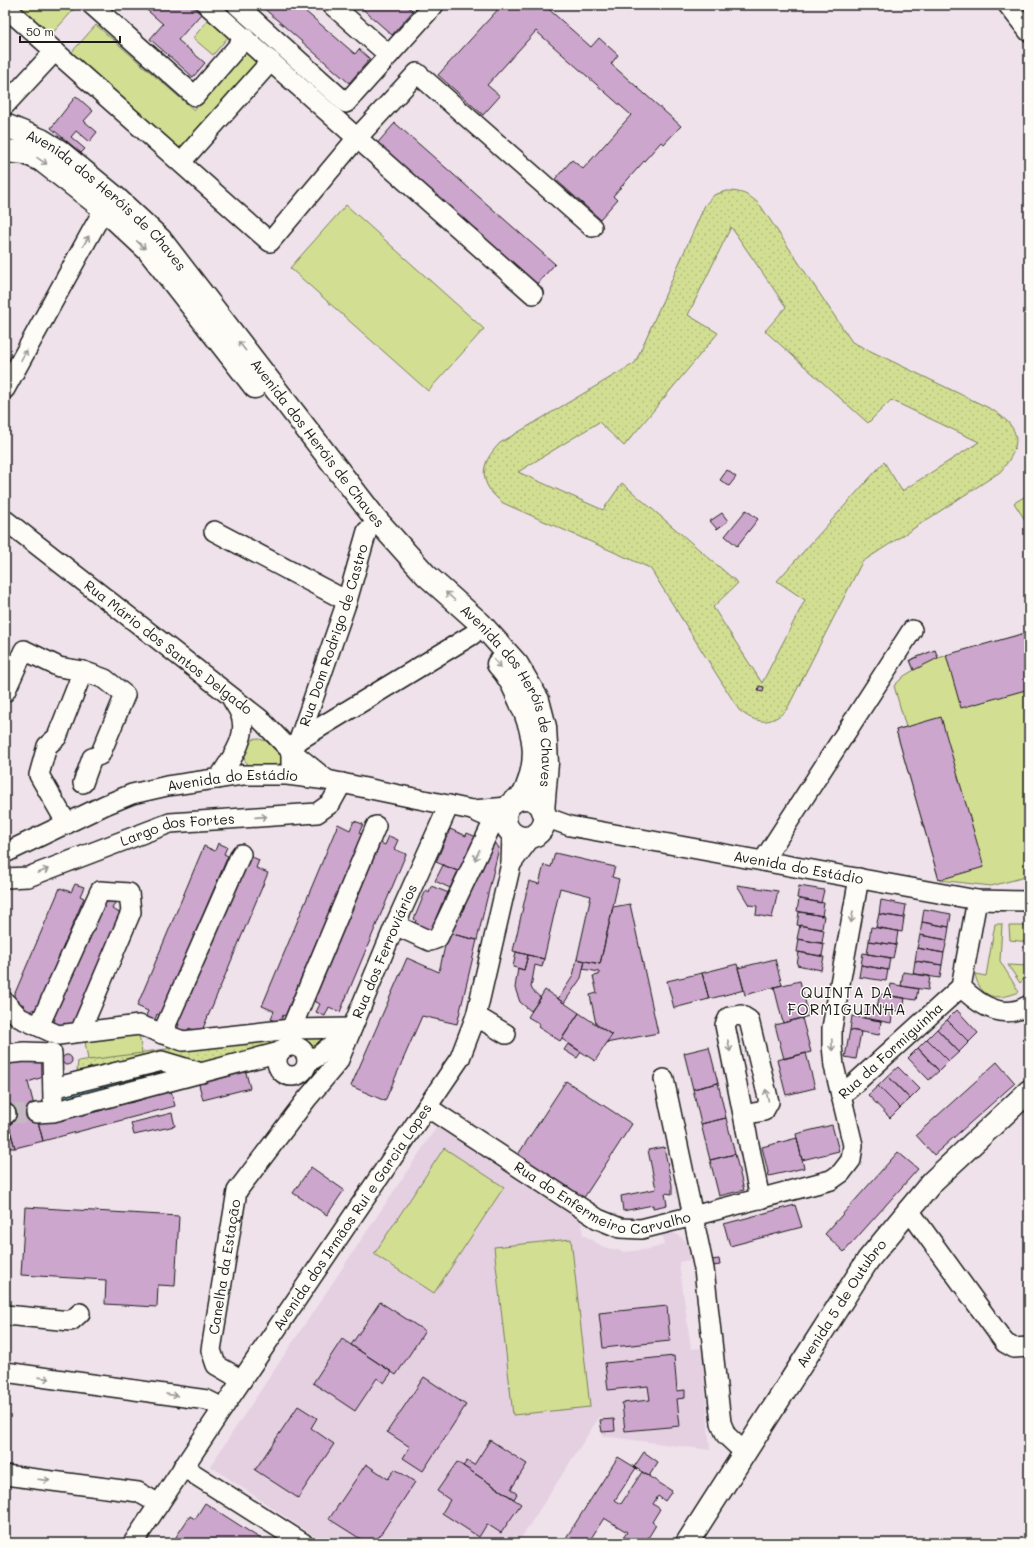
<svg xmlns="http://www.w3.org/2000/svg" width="1034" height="1548" viewBox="0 0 1034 1548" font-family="Mali,sans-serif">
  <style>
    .built { fill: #e5d0e2 }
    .grass { fill: url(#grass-dots); stroke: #777e58; fill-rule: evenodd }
    .garden { fill: #d2df93; stroke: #777e58 }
    .water { fill: url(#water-rules); stroke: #629299 }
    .building { fill: #cda6ce; stroke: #1c1c1c }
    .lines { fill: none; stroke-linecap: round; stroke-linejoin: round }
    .minor-tunnel { stroke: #c5bac2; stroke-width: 19; stroke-dasharray: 19 10; stroke-linecap: butt }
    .minor-casing { stroke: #1c1c1c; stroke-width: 22 }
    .major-casing { stroke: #1c1c1c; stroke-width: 25 }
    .minor { stroke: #fdfcf7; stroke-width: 19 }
    .major { stroke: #fdfcf7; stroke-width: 22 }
    .oneway { stroke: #989794 }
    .labels { text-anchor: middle; stroke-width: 3; stroke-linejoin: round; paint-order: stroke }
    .street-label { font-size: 14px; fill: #1c1c1c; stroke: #fdfcf7 }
    .neighbourhood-label { font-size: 15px; letter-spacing: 1px; fill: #1c1c1c; stroke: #fdfcf7 }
  </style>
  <defs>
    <pattern id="grass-dots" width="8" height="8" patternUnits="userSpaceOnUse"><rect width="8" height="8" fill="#d2df93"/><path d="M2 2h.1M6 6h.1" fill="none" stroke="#b4bf7e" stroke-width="1.8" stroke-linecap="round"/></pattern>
    <pattern id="water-rules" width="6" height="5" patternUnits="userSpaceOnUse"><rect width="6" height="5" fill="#90e0ec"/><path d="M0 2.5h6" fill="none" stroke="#7cc0ca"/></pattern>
  </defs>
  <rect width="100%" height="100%" fill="#efe2eb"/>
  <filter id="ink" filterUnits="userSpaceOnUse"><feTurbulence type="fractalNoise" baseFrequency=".025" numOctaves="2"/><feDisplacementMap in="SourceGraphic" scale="8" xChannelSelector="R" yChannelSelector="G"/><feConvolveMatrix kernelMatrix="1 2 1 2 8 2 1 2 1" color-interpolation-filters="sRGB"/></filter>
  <g filter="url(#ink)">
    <path class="built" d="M438 1125 581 1220 583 1235 604 1247 625 1252 650 1249 664 1245 661 1232 667 1231 677 1234 685 1240 689 1248 691 1260 679 1262 691 1349 702 1348 710 1450 602 1436 600 1416 518 1543H324L210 1466Z"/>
    <path class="grass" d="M726 191C741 191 749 194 760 205L852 342 991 409C1022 428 1023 445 1000 472L862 562 787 709C771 726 756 724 739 710L650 568 503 503C478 484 479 464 500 443L635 363 705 205 714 195ZM731 227 786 307 765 331 868 423 891 400 979 442 902 491 884 462 777 581 805 600 762 683 713 607 738 583 622 483 603 510 518 472 599 422 624 446 718 333 688 315Z
      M335 1035 309 1051 299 1043 284 1044 196 1068 164 1058 76 1081 78 1061 262 1036Z"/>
    <path class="garden" d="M12 5H74L76 7 49 37Z
      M208 20 228 37 213 55 193 38Z
      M96 25 194 110 245 52 257 63 181 151 70 54Z
      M346 205 484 329 428 391 290 268Z
      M1029 494V526L1014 503Z
      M1029 632V876L991 886 939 880 896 730 906 727 894 686 904 676 914 670 910 660 935 650 938 658Z
      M256 738 266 741 282 756V762L280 764 250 766 245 761 243 756 248 742Z
      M995 924H1002L1000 961 1019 992C997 1001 980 999 975 974L986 976Z
      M1009 926H1029V942L1010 940Z
      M1008 965 1029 966V974L1020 983Z
      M138 1028 142 1053 88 1060 84 1035Z
      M444 1148 504 1187 434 1293 374 1254Z
      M571 1239 590 1407 513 1415 494 1247Z"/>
    <path class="water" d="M160 1065 163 1075 62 1101 60 1091Z"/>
    <path class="building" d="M141 5H191L201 14 178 40 205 63 193 77 150 39 163 24Z
      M260 5H310L305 11 355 54 359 49 370 59 349 83Z
      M358 5H406L413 11 392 35Z
      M502 5H544L591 47 599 38 618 55 611 64 681 126 664 144 661 142 613 196 617 200 600 219 555 179 572 160 583 169 631 115 536 31 487 85 500 96 483 115 438 75Z
      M76 96 93 111 84 121 97 132 89 142 76 131 71 137 85 149 81 153 51 128Z
      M395 123 555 264 533 288 374 147Z
      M727 470 736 477 729 486 720 480Z
      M746 510 758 519 737 546 725 536Z
      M722 513 728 521 717 529 710 521Z
      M1029 632V689L961 708 946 655Z
      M935 650 938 658 914 670 910 660Z
      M759 686 764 687 763 692 758 691Z
      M941 717 984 867 939 880 896 730Z
      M354 821 363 824 359 833 362 834 285 1016 283 1015 280 1023 271 1019 274 1011 262 1006 338 824 350 830Z
      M450 829 466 836 467 833 479 838 464 874 436 862Z
      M389 836 398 840 394 849 406 854 340 1012 329 1007 325 1016 316 1012 320 1004 314 1001 380 843 385 845Z
      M490 839 495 842 499 848 477 940 448 933Z
      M218 843 227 847 224 854 228 856 160 1016 157 1014 154 1022 145 1018 148 1011 137 1006 204 846 215 851Z
      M555 853 615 867 612 877 619 879 600 964 577 959 591 896 560 888 544 959 513 951 529 881 539 884 544 865 551 867Z
      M250 856 259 860 256 868 268 873 201 1033 189 1028 186 1035 177 1031 179 1024 176 1022Z
      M443 865 458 871 450 888 435 881Z
      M75 884 84 887 80 896 84 898 36 1011 33 1009 30 1017 21 1013 24 1005 12 1000 60 888 71 892Z
      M737 885 778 891 772 918 756 915 757 906 749 905Z
      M431 886 454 895 449 906 442 903 434 923 441 926 436 936 414 927 416 920 414 919 426 890 429 892Z
      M799 886 824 890 821 903 797 898Z
      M107 897 116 900 112 909 124 915 77 1028 64 1023 62 1029 53 1026 55 1019 52 1017Z
      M799 899 824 903 822 916 797 911Z
      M881 900 906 905 904 918 879 914Z
      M630 904 658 1033 606 1043 612 1035 596 1024 590 995 597 993 593 976 599 975V972L583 969 585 961 600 964 613 907Z
      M924 909 951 914 949 927 922 922Z
      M799 912 824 916 822 929 797 925Z
      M879 914 904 918 902 932 876 927Z
      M922 922 949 927 947 940 920 935Z
      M800 925 824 930 822 943 797 939Z
      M871 927 898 931 896 945 869 941Z
      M448 933 477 940 457 1024 422 1016 385 1101 351 1086 407 958 439 972Z
      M920 935 947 940 944 953 917 948Z
      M799 939 824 944 822 956 797 952Z
      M869 941 896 945 893 958 867 954Z
      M917 948 944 953 942 965 915 961Z
      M516 952 528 955 524 970 513 967Z
      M799 952 824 957 821 970 797 965Z
      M863 953 890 958 888 970 861 965Z
      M528 955 544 959 542 967 535 965 531 987 533 991 541 998 531 1011 520 1002 515 988 518 968 524 970Z
      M577 959 585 961 581 978 564 1003 558 999 573 976Z
      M775 959 782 985 745 995 738 968Z
      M915 961 942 965 940 978 913 974Z
      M737 964 744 990 709 999 702 973Z
      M861 965 888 970 886 981 859 977Z
      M903 972 930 976 928 990 901 986Z
      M702 973 709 999 674 1008 667 981Z
      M800 981 809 1016 783 1023 774 987Z
      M891 984 918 989 916 1000 889 996Z
      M545 990 579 1013 560 1041 538 1027 540 1024 528 1017Z
      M880 994 905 998 903 1012 877 1007Z
      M867 1005 893 1010 891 1023 864 1018Z
      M957 1010 978 1033 969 1042 947 1020Z
      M579 1013 612 1035 595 1061 562 1039Z
      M852 1016 881 1021 879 1035 850 1030Z
      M802 1018 811 1052 784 1059 775 1025Z
      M947 1020 969 1042 959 1052 937 1029Z
      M937 1029 959 1052 949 1061 927 1039Z
      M850 1030 861 1032 856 1059 845 1057Z
      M1029 1034V1047L1022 1040Z
      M927 1039 949 1061 939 1071 918 1048Z
      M568 1044 581 1052 577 1058 564 1050Z
      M709 1047 718 1083 693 1089 684 1053Z
      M918 1048 939 1071 929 1080 908 1058Z
      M806 1053 815 1088 786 1095 777 1060Z
      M62 1060a5 5 0 1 1 10 0a5 5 0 1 1-10 0Z
      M24 1058 46 1060V1076L28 1082 43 1141 15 1148 5 1111V1064Z
      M997 1062 1015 1083 934 1155 916 1135Z
      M898 1067 920 1089 910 1099 888 1076Z
      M245 1069 250 1088 203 1100 198 1081Z
      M888 1076 910 1099 900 1108 878 1086Z
      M566 1081 632 1124 583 1199 517 1156Z
      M718 1083 726 1118 701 1124 693 1089Z
      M878 1086 900 1108 890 1118 868 1095Z
      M170 1087 175 1106 43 1141 38 1122 90 1108 91 1113 103 1110 102 1106 128 1099 129 1103 141 1100 139 1095Z
      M172 1113 175 1126 134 1135 131 1123Z
      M726 1118 735 1154 710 1160 701 1124Z
      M5 1123H8L15 1148H5Z
      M832 1125 839 1151 802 1160 796 1134Z
      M797 1138 804 1168 769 1176 762 1147Z
      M664 1147 672 1185V1194L665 1193 667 1205 653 1208V1205L623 1211 621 1196 656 1189 648 1150Z
      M898 1152 918 1169 844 1252 825 1234Z
      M735 1154 744 1190 719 1196 710 1160Z
      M311 1167 344 1190 327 1215 293 1193Z
      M795 1205 802 1227 730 1246 724 1224Z
      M25 1207 179 1216 175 1286 158 1285 157 1307 105 1304 106 1280 21 1275Z
      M719 1259 720 1265 713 1266 711 1260Z
      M380 1302 425 1331 396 1375 351 1345Z
      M667 1306 670 1341 603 1348 599 1313Z
      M342 1339 392 1372 384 1383 377 1378 355 1411 313 1383Z
      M674 1356 677 1391 685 1390V1398L677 1399 680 1426 625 1431 622 1403 650 1400 648 1386 608 1390 605 1363Z
      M424 1377 466 1405 423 1471 403 1458 410 1447 387 1432Z
      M298 1406 317 1418 311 1428 334 1444 298 1498 255 1470Z
      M614 1419 615 1431 602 1432 600 1420Z
      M490 1440 527 1464 511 1489 517 1494 514 1499 463 1466 467 1461 474 1465Z
      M644 1452 658 1462 649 1476 634 1467Z
      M618 1457 636 1468 615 1500 621 1504 642 1472 672 1491 665 1501 658 1496 653 1504 660 1509 652 1522 656 1525 645 1543H620L627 1532 604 1518 588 1543H566L564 1541Z
      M457 1462 521 1504 501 1533 487 1524 479 1537 442 1513 450 1500 437 1491Z
      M366 1464 388 1479 395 1469 415 1482 375 1543H367L329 1519Z
      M205 1503 267 1543H172L190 1516 195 1519Z"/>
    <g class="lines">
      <path class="minor-tunnel" d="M6 1114 36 1113"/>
      <g class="minor-casing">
        <g id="minor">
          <path d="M92 5 195 96 245 38"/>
          <path d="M207 5 533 294"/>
          <path d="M237 5 346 103 434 5"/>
          <path d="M332 5 389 55"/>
          <path d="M1008 5 1029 32"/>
          <path d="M5 7 270 242 357 138 417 73 592 227"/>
          <path d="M5 105 55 51"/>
          <path d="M181 162 271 61"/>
          <path d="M5 389 104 209"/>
          <path id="s1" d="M5 520 260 719 291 751 327 780"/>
          <path d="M214 531 347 601"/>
          <path d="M5 692 24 650 59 667 83 671 105 679 125 695 100 755 92 758 83 783"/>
          <path d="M299 740 472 635"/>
          <path id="s2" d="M291 764V751L299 740 347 601 367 531"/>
          <path d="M218 779C230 761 250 736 240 713 238 708 234 703 232 699"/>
          <path d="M473 810 508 807"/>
          <path id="s3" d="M545 817 570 826 977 900 1029 901"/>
          <path d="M67 824 39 775 47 746 57 737 83 671"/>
          <path id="s4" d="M5 853 105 805 132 794 167 786 242 775H287L327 780 472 810 506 825"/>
          <path d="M763 861 912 630"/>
          <path d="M511 864 531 837"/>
          <path id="s5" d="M5 878 28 877 170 823 317 813 331 803 342 783"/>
          <path d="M395 925 430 941 438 938 494 820"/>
          <path d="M961 987C979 1005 1003 1021 1029 1005"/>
          <path d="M5 1002 20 1018 58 1035 139 1025 183 1041 291 1029 352 1028"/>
          <path d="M476 1016 506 1034"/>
          <path d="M39 1026 100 891 129 893 131 912 80 1032"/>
          <path d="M291 1029 376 826"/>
          <path d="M162 1034 241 854"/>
          <circle cx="292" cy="1061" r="15"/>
          <path d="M5 1054 24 1052 52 1053 53 1100"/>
          <path d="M307 1062C325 1056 326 1042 346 1041"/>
          <path d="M664 1079 693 1216 831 1180 841 1173 851 1160 853 1145 834 1066 832 1045V1028L859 878"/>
          <path d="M53 1088 162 1061 202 1073"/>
          <path id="s6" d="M841 1096 961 987 977 900"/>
          <path id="s7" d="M427 1107 598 1219 620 1228 641 1229 693 1216 704 1269 721 1423 726 1435 745 1453"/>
          <path d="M36 1113 53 1112 280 1052"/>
          <path d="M5 1114H6"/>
          <path d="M743 1115 764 1111 769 1102 749 1020 741 1015 729 1017 725 1025 760 1199"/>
          <path d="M908 1209 1005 1343 1014 1348 1029 1347"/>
          <path d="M5 1315 71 1321 80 1313"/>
          <path d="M5 1372 207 1400 223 1408"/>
          <path id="s8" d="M242 1380 216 1365 211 1350 237 1191 306 1100 338 1062 395 925 449 805"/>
          <path d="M183 1467 303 1543"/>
          <path d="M5 1475 138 1492 159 1504"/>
          <path id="s9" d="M133 1543 223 1408 460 1058 476 1016 511 864 512 834"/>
        </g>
      </g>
      <g class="major-casing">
        <g id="major">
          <path id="s10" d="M5 125 41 140 59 151 115 197 160 239 375 518 426 575 481 624 517 664 538 700 545 727 547 763 543 811"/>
          <path d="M5 151 25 153 41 160 104 209 148 250 255 387"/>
          <path d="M498 664C509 676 514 687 520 701 536 735 540 763 522 798"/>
          <circle cx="525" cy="818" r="20"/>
          <path id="s11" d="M687 1543 868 1260 933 1181 1029 1091"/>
        </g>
      </g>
      <use href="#minor" class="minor"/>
      <use href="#major" class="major"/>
    </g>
    <defs><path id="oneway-shaft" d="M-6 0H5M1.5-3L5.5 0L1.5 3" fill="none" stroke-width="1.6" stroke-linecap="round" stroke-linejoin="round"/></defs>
    <g class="oneway">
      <use href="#oneway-shaft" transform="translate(42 161) rotate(34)"/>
      <use href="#oneway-shaft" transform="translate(86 241) rotate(-61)"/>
      <use href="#oneway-shaft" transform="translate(141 245) rotate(43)"/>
      <use href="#oneway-shaft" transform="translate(242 346) rotate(-128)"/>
      <use href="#oneway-shaft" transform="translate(24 355) rotate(-61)"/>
      <use href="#oneway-shaft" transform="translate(450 596) rotate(-138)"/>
      <use href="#oneway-shaft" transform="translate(497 663) rotate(48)"/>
      <use href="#oneway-shaft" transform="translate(261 817) rotate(-4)"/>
      <use href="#oneway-shaft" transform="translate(477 855) rotate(115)"/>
      <use href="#oneway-shaft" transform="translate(43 871) rotate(-21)"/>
      <use href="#oneway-shaft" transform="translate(852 917) rotate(100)"/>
      <use href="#oneway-shaft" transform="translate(832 1045) rotate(88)"/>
      <use href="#oneway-shaft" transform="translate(729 1046) rotate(78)"/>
      <use href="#oneway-shaft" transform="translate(767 1095) rotate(-104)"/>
      <use href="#oneway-shaft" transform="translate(44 1378) rotate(8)"/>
      <use href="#oneway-shaft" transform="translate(172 1395) rotate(8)"/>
      <use href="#oneway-shaft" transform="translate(44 1480) rotate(7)"/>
    </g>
  </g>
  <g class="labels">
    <g class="street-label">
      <text dy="5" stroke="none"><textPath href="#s10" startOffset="128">Avenida dos Heróis de Chaves</textPath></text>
      <text dy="5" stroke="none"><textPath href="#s10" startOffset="452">Avenida dos Heróis de Chaves</textPath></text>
      <text dy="5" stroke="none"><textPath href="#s2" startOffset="137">Rua Dom Rodrigo de Castro</textPath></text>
      <text dy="5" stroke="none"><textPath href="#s1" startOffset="207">Rua Mário dos Santos Delgado</textPath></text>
      <text dy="5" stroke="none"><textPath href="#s10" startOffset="776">Avenida dos Heróis de Chaves</textPath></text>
      <text dy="5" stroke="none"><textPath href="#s4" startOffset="242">Avenida do Estádio</textPath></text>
      <text dy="5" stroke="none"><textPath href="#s5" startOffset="181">Largo dos Fortes</textPath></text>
      <text dy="5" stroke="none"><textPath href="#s3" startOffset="259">Avenida do Estádio</textPath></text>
      <text dy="5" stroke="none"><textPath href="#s8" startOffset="491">Rua dos Ferroviários</textPath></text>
      <text dy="5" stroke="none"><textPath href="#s6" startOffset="67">Rua da Formiguinha</textPath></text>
      <text dy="5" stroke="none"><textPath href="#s7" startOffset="203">Rua do Enfermeiro Carvalho</textPath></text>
      <text dy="5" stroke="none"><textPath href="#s9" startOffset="393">Avenida dos Irmãos Rui e Garcia Lopes</textPath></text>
      <text dy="5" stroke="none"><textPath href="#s8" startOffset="130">Canelha da Estação</textPath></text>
      <text dy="5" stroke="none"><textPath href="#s11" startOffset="285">Avenida 5 de Outubro</textPath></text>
    </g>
    <g class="neighbourhood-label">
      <text x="847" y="998">QUINTA DA<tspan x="847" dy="17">FORMIGUINHA</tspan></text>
    </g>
  </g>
  <rect width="1034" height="1548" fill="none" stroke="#fdfcf7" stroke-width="20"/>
  <rect x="10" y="10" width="1014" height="1528" fill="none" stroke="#1c1c1c" stroke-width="1.5" filter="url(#ink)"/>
  <path d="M20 36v6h100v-6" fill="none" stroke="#1c1c1c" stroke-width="2"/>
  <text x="26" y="36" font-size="12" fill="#1c1c1c" stroke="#fdfcf7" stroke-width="3" paint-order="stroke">50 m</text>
</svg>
